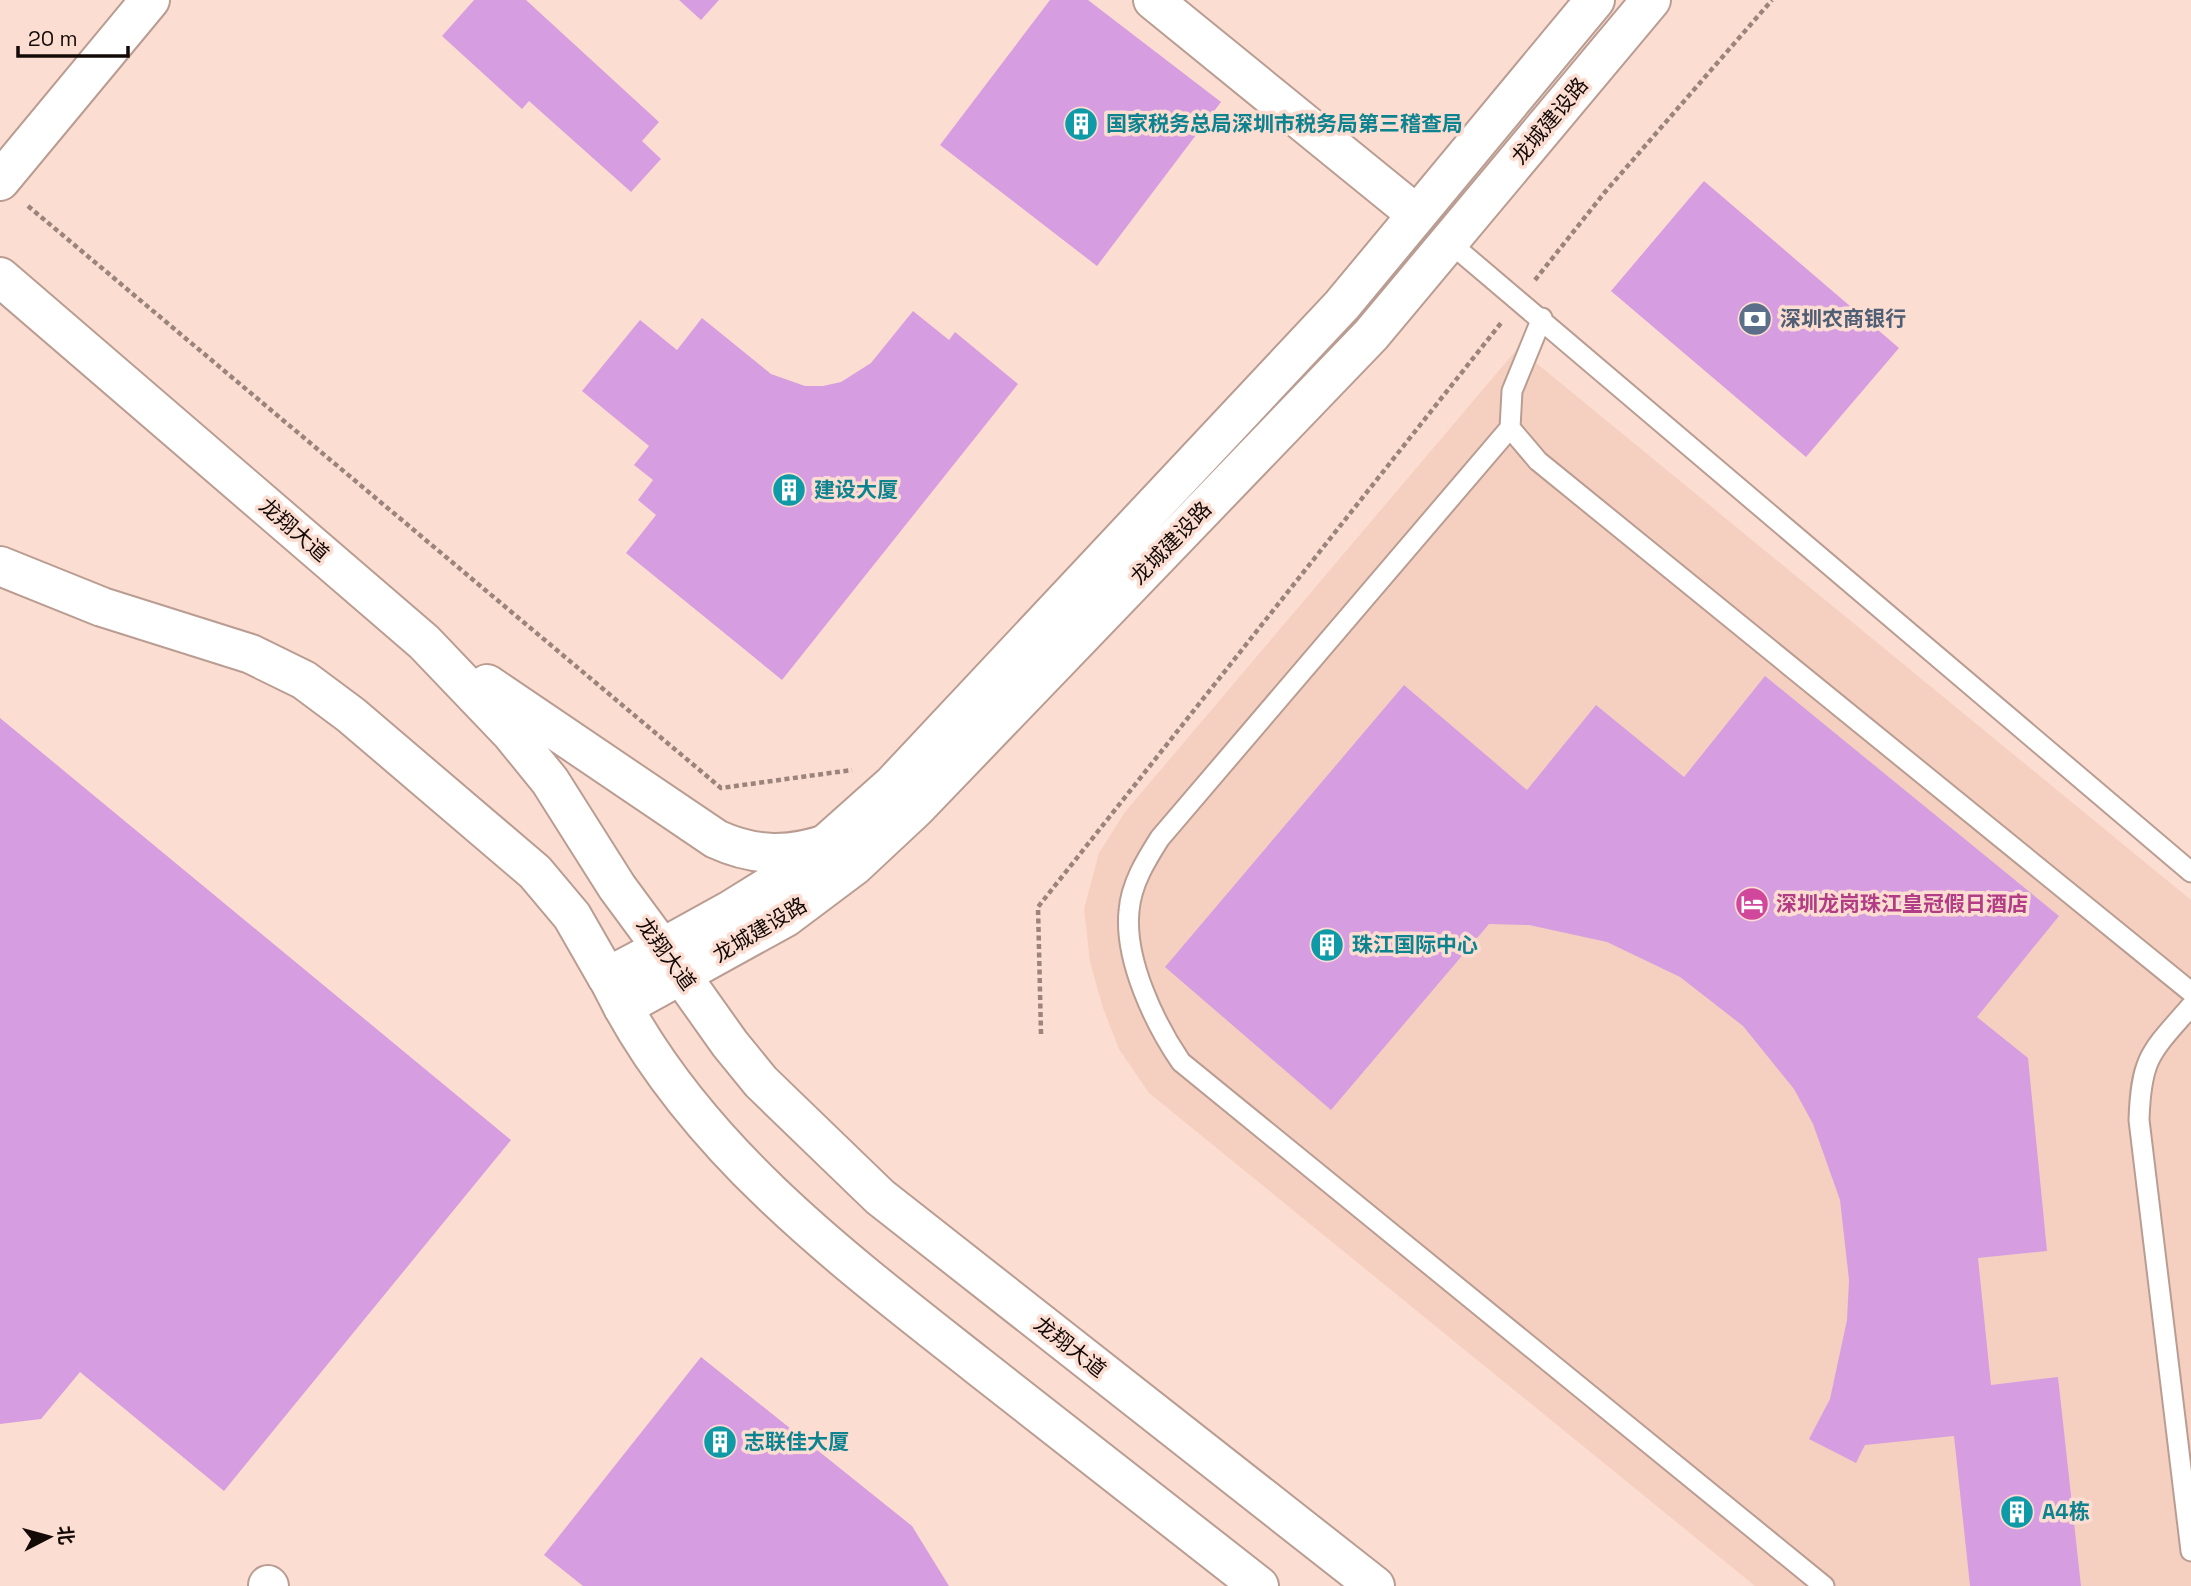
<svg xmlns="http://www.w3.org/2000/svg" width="2191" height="1586" viewBox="0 0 2191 1586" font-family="'Space Grotesk','Noto Sans SC',sans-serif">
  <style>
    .built { fill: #f5d0c0 }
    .building { fill: #d69ee0 }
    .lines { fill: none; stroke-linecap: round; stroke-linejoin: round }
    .service-casing { stroke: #ba9d92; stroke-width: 23 }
    .tertiary-casing { stroke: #ba9d92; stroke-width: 42 }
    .secondary-casing { stroke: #ba9d92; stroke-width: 42 }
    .primary-casing { stroke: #ba9d92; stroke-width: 42 }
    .path { stroke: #9b847c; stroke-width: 4.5; stroke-dasharray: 5 3.5; stroke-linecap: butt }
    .service { stroke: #fff; stroke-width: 19 }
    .tertiary { stroke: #fff; stroke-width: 38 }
    .secondary { stroke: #fff; stroke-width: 38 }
    .primary { stroke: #fff; stroke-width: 38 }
    .labels { text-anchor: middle; stroke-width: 7; stroke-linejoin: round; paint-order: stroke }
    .street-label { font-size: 21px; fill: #130906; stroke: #fcddd1 }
    .culture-label { font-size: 21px; font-weight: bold; fill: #0d838f; stroke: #fcddd1; text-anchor: start }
    .service-label { font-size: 21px; font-weight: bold; fill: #4e5e75; stroke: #fcddd1; text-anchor: start }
    .hotel-label { font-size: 21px; font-weight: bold; fill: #b23c85; stroke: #fcddd1; text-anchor: start }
  </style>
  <rect width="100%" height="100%" fill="#fcddd1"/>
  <path class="built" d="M1518 348 2191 900V1586H1755L1149 1093 1119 1049 1103 1008 1090 962 1084 909 1099 853 1125 812Z"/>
  <path class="building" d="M474 0H526L659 122 642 141 661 159 631 192 529 101 522 109 442 36Z
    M679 0H719L701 20Z
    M1050 0H1088L1221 102 1097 266 940 145Z
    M1704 181 1899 348 1806 457 1611 291Z
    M913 311 949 340 955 332 1018 384 782 680 626 553 656 515 638 500 653 480 634 465 649 446 582 391 640 320 677 350 702 318 771 374 805 386H823L841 382 871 363Z
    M1765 676 2059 916 1977 1017 2028 1058 2047 1251 1978 1258 1991 1385 2058 1377 2081 1586H1970L1954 1436 1865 1445 1856 1463 1809 1439 1830 1399 1847 1320 1849 1280 1840 1200 1813 1124 1794 1089 1743 1026 1680 977 1607 942 1529 925 1489 924 1331 1110 1165 967 1404 685 1527 790 1596 705 1684 777Z
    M0 718 511 1140 224 1491 80 1372 41 1419 0 1424Z
    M701 1357 912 1526 949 1586H583L544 1555Z"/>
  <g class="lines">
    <g class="service-casing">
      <path id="service" d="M1449 242 2191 872
        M1542 318 1512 391 1510 428 1538 461 2191 992
        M1510 428 1160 838C1146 860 1131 884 1129 911 1124 960 1155 1024 1181 1062L1824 1586
        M2191 1006C2151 1052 2141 1057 2139 1120L2191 1551"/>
    </g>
    <g class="tertiary-casing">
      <path id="tertiary" d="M1153 0 1416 214
        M0 181 150 0
        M607 977 662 948"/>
    </g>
    <g class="secondary-casing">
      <path id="secondary" d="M680 974 662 948 729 911 800 867 892 785 1342 305 1595 0
        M608 978 623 1007 786 917 854 866 916 808 1371 335 1651 0
        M268 1585 269 1586"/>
    </g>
    <g class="primary-casing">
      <path id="primary" d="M0 277 424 642 511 733 550 781 617 887 662 948
        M0 566 102 607 251 654 304 680 351 715 535 872 572 916 607 977
        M487 684 716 839C755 857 791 857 832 842
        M681 975 730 1044 761 1082 880 1197 1375 1586
        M623 1007C705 1156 845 1261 977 1365 1071 1438 1165 1512 1259 1586"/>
    </g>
    <path class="path" d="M28 206 721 788 852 770
      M1535 280 1605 192 1772 0
      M1041 1034 1038 907 1501 323"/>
    <use href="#service" class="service"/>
    <use href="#tertiary" class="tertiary"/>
    <use href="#secondary" class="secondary"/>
    <use href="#primary" class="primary"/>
  </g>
  <defs>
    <g id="building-disc" transform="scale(1.75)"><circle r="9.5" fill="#0f9aa8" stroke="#fcddd1"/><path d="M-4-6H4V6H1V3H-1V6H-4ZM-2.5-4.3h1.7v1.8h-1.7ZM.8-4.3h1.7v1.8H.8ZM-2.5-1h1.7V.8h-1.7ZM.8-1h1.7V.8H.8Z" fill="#fff"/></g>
    <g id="bank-disc" transform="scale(1.75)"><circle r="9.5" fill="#5c6f8a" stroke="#fcddd1"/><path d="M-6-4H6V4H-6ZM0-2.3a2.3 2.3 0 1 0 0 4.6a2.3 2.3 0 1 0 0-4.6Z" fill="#fff"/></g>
    <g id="hotel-disc" transform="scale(1.75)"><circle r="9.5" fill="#d1479c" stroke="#fcddd1"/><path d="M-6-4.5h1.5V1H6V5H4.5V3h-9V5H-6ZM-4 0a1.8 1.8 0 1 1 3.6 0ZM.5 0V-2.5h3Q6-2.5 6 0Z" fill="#fff"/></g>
  </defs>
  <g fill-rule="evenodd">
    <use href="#building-disc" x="1081" y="124"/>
    <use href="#bank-disc" x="1755" y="319"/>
    <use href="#building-disc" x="789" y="490"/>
    <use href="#hotel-disc" x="1752" y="904"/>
    <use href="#building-disc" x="1327" y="945"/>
    <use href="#building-disc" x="720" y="1442"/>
    <use href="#building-disc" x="2017" y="1512"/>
  </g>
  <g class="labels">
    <g class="street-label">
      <text transform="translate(1550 121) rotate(-50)" y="7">龙城建设路</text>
      <text transform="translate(294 530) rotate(41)" y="7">龙翔大道</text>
      <text transform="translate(1171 543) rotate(-46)" y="7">龙城建设路</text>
      <text transform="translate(760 930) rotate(-31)" y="7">龙城建设路</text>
      <text transform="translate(666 954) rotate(54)" y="7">龙翔大道</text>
      <text transform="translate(1070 1347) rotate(38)" y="7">龙翔大道</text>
    </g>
    <g class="culture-label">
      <text x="1106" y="131">国家税务总局深圳市税务局第三稽查局</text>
      <text x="814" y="497">建设大厦</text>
      <text x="1352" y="952">珠江国际中心</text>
      <text x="744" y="1449">志联佳大厦</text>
      <text x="2042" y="1519">A4栋</text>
    </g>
    <g class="service-label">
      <text x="1780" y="326">深圳农商银行</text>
    </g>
    <g class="hotel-label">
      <text x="1776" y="911">深圳龙岗珠江皇冠假日酒店</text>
    </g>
  </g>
  <g transform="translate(49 1537) rotate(84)" stroke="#fcddd1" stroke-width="5" paint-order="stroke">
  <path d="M0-5L12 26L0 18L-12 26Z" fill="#130906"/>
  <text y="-10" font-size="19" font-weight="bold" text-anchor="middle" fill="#130906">北</text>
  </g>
  <path d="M18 46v10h110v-10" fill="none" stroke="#130906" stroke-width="3.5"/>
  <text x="28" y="46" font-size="21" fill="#130906" stroke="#fcddd1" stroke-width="5" paint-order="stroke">20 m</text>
</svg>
